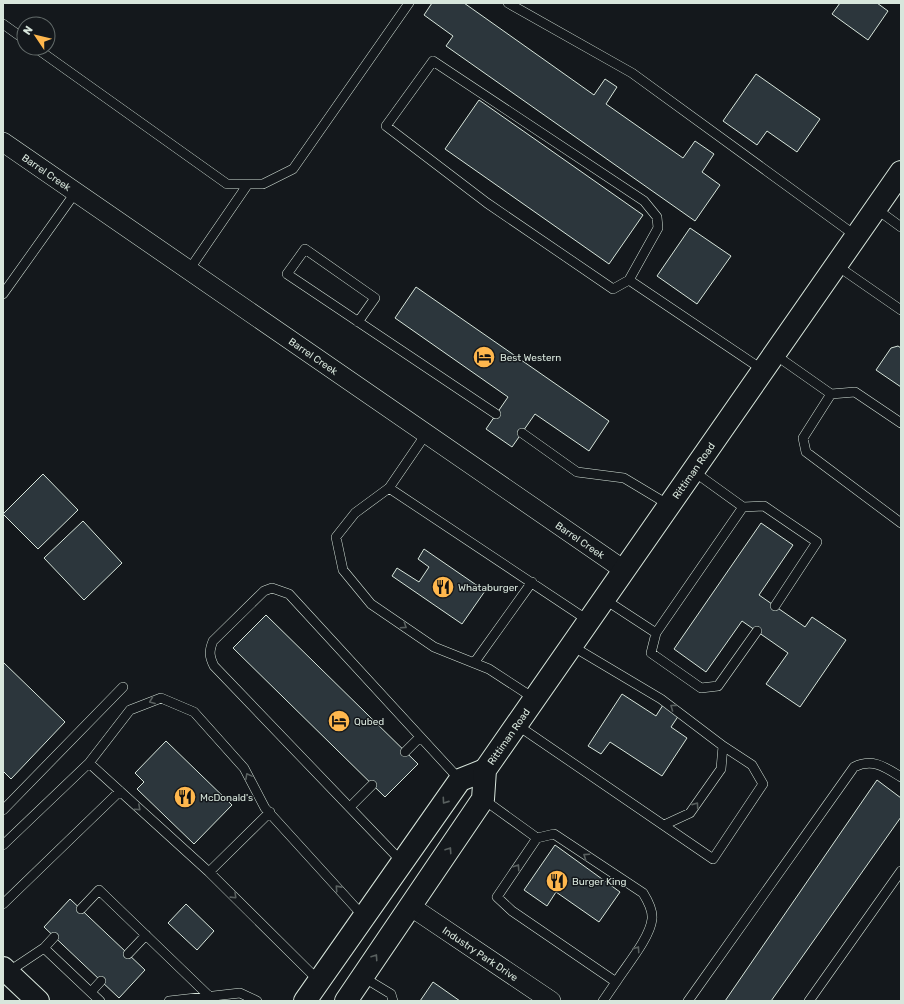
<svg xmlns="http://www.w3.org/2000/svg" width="904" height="1004" viewBox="0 0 904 1004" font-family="Rubik,sans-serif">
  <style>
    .building { fill: #2c363c; stroke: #d8e6dc }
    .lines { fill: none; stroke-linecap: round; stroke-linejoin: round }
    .service-casing { stroke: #d8e6dc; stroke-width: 10 }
    .minor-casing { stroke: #d8e6dc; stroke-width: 20 }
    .secondary-casing { stroke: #d8e6dc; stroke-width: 24 }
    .service { stroke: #14181c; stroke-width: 9 }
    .minor { stroke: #14181c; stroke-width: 19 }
    .secondary { stroke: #14181c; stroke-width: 22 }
    .oneway { stroke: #59605f }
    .labels { text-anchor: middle; stroke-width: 3; stroke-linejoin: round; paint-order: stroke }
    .street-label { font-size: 10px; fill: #d8e6dc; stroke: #14181c }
    .poi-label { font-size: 10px; fill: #d8e6dc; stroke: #14181c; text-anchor: start }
  </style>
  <rect width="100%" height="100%" fill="#14181c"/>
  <path class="building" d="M432 3H464L594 95 605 79 617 87 606 104 683 158 695 141 714 154 702 172 720 185 695 221 446 46 453 36 424 15Z
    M840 3H877L888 11 868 40 832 14Z
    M756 74 820 119 797 152 767 131 757 145 723 121Z
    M479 100 643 215 609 264 445 149Z
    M690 228 731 256 697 304 657 276Z
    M416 287 609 421 589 451 535 414 512 447 486 429 508 397 395 318Z
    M898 346 901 348V387L876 370 891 348Z
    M43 474 78 510 38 549 3 514Z
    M83 521 122 563 84 600 44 558Z
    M761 523 793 545 759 595 805 627 812 617 846 640 800 707 766 684 788 653 742 621 706 672 674 649Z
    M424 549 485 591 462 624 392 576 397 568 419 582 429 567 418 559Z
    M266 615 418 764 385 797 233 648Z
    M3 662 65 722 11 779 3 771Z
    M622 694 656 716 663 705 679 715 671 727 687 738 662 776 610 742 601 754 588 746Z
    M166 741 232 805 194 844 137 789 144 782 135 773Z
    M877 780 901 798V817L771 1001H725Z
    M555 845 620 892 599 922 556 892 547 906 524 890Z
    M70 899 145 970 119 998 44 927Z
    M186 904 214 931 197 950 168 923Z
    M433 982 460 1001H420Z"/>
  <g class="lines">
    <g class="service-casing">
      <path id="service" d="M508 3 632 73 856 236
        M3 24 24 39
        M36 48 227 184H263L293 169 409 3
        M875 208 901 227
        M836 265 901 310
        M189 270 248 184
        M629 280 613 289 487 203 386 126 433 61 644 201 657 217 658 228 629 280 763 370
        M3 294 75 193
        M358 322 375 298 305 249 287 274 496 414
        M774 354 831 394 855 392 901 423
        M831 394 803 438 806 452 901 523
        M522 433 577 472 624 478 669 505
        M426 434 389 488 355 513 336 537 343 570 371 604 434 647 489 669 535 699
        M389 488 589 621
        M743 507 764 506 817 542 775 606
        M604 599 656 633 743 507 693 471
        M656 633 651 653 701 688 718 686 757 631
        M572 646 661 699 723 746 721 769 690 813 664 825
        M474 663 532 582
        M517 725 713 859 763 784 752 765 723 746
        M405 752 420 737
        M89 763 209 872 319 981
        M483 799 537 838
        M350 807 372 785
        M3 810 123 687
        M3 845 89 763 130 710 161 698 194 712 244 768 265 808 364 917
        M402 862 214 666C209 656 209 651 213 641L264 591 272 588 289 594 460 780
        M209 872 270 812
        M3 904 120 791
        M81 909 99 890 209 996
        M44 948 54 937
        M128 954 146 935
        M8 972 44 948 100 1001
        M363 977 391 994 393 1001
        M91 992 101 981
        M169 1001 240 993 257 1001
        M603 1001 616 982 512 911 497 897 537 838 554 834 643 893C648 901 653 910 652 919 650 938 626 966 616 982
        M688 1001 854 767C873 758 885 767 901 777
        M809 1001 901 871"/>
    </g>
    <g class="minor-casing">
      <g id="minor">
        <path id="s1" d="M3 142 624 570"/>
        <path id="s2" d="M410 906 551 1001"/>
      </g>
    </g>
    <g class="secondary-casing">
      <g id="secondary">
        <path d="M3 968 38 1001"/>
        <path d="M305 1001 460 780 485 770"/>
        <path id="s3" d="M346 1001 483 799 485 770 901 172"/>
      </g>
    </g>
    <use href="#service" class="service"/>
    <use href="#minor" class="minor"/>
    <use href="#secondary" class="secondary"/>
  </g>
  <defs><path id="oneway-chevron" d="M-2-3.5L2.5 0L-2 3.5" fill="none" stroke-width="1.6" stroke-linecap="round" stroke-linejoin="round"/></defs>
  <g class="oneway">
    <use href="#oneway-chevron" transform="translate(404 626) rotate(34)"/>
    <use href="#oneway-chevron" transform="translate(152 701) rotate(159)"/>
    <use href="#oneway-chevron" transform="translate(673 707) rotate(-144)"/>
    <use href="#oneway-chevron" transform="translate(248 776) rotate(-118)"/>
    <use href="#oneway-chevron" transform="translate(445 801) rotate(125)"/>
    <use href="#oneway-chevron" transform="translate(696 805) rotate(-55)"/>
    <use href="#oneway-chevron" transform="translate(138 808) rotate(42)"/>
    <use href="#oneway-chevron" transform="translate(449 850) rotate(-56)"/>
    <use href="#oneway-chevron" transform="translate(586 856) rotate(-146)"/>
    <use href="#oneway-chevron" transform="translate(517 867) rotate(-56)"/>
    <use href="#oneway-chevron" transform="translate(338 888) rotate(-132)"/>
    <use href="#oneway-chevron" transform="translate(234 896) rotate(44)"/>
    <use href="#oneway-chevron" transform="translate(637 949) rotate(-56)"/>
    <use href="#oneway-chevron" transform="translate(375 957) rotate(-56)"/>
  </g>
  <defs>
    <g id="hotel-disc" transform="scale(1.15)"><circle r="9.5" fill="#ffb74d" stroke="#14181c"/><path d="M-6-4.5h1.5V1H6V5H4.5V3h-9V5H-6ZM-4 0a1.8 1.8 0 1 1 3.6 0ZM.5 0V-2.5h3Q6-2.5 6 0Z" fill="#111"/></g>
    <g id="restaurant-disc" transform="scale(1.15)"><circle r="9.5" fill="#ffb74d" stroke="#14181c"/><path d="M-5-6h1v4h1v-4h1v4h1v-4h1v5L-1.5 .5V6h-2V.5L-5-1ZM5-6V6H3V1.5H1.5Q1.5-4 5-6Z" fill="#111"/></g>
  </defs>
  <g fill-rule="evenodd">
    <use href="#hotel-disc" x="484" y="357"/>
    <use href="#restaurant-disc" x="443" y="587"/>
    <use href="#hotel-disc" x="339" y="721"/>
    <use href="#restaurant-disc" x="185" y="797"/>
    <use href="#restaurant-disc" x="557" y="881"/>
  </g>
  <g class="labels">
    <g class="street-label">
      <text dy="4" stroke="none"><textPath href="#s1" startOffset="53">Barrel Creek</textPath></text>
      <text dy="4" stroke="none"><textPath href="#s1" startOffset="377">Barrel Creek</textPath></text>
      <text dy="4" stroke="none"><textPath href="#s3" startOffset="638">Rittiman Road</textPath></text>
      <text dy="4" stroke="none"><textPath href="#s1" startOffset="701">Barrel Creek</textPath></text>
      <text dy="4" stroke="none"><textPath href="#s3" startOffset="314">Rittiman Road</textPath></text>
      <text dy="4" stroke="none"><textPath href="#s2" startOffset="85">Industry Park Drive</textPath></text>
    </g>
    <g class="poi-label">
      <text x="500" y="361">Best Western</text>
      <text x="458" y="591">Whataburger</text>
      <text x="354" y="725">Qubed</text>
      <text x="200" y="801">McDonald's</text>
      <text x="572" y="885">Burger King</text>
    </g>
  </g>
  <rect width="904" height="1004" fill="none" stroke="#d8e6dc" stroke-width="8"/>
  <g transform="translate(36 36) rotate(305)"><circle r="19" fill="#14181c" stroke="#626a69"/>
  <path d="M0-3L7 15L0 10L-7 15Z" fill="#ffb74d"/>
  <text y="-6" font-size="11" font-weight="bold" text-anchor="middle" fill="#d8e6dc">N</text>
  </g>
</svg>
